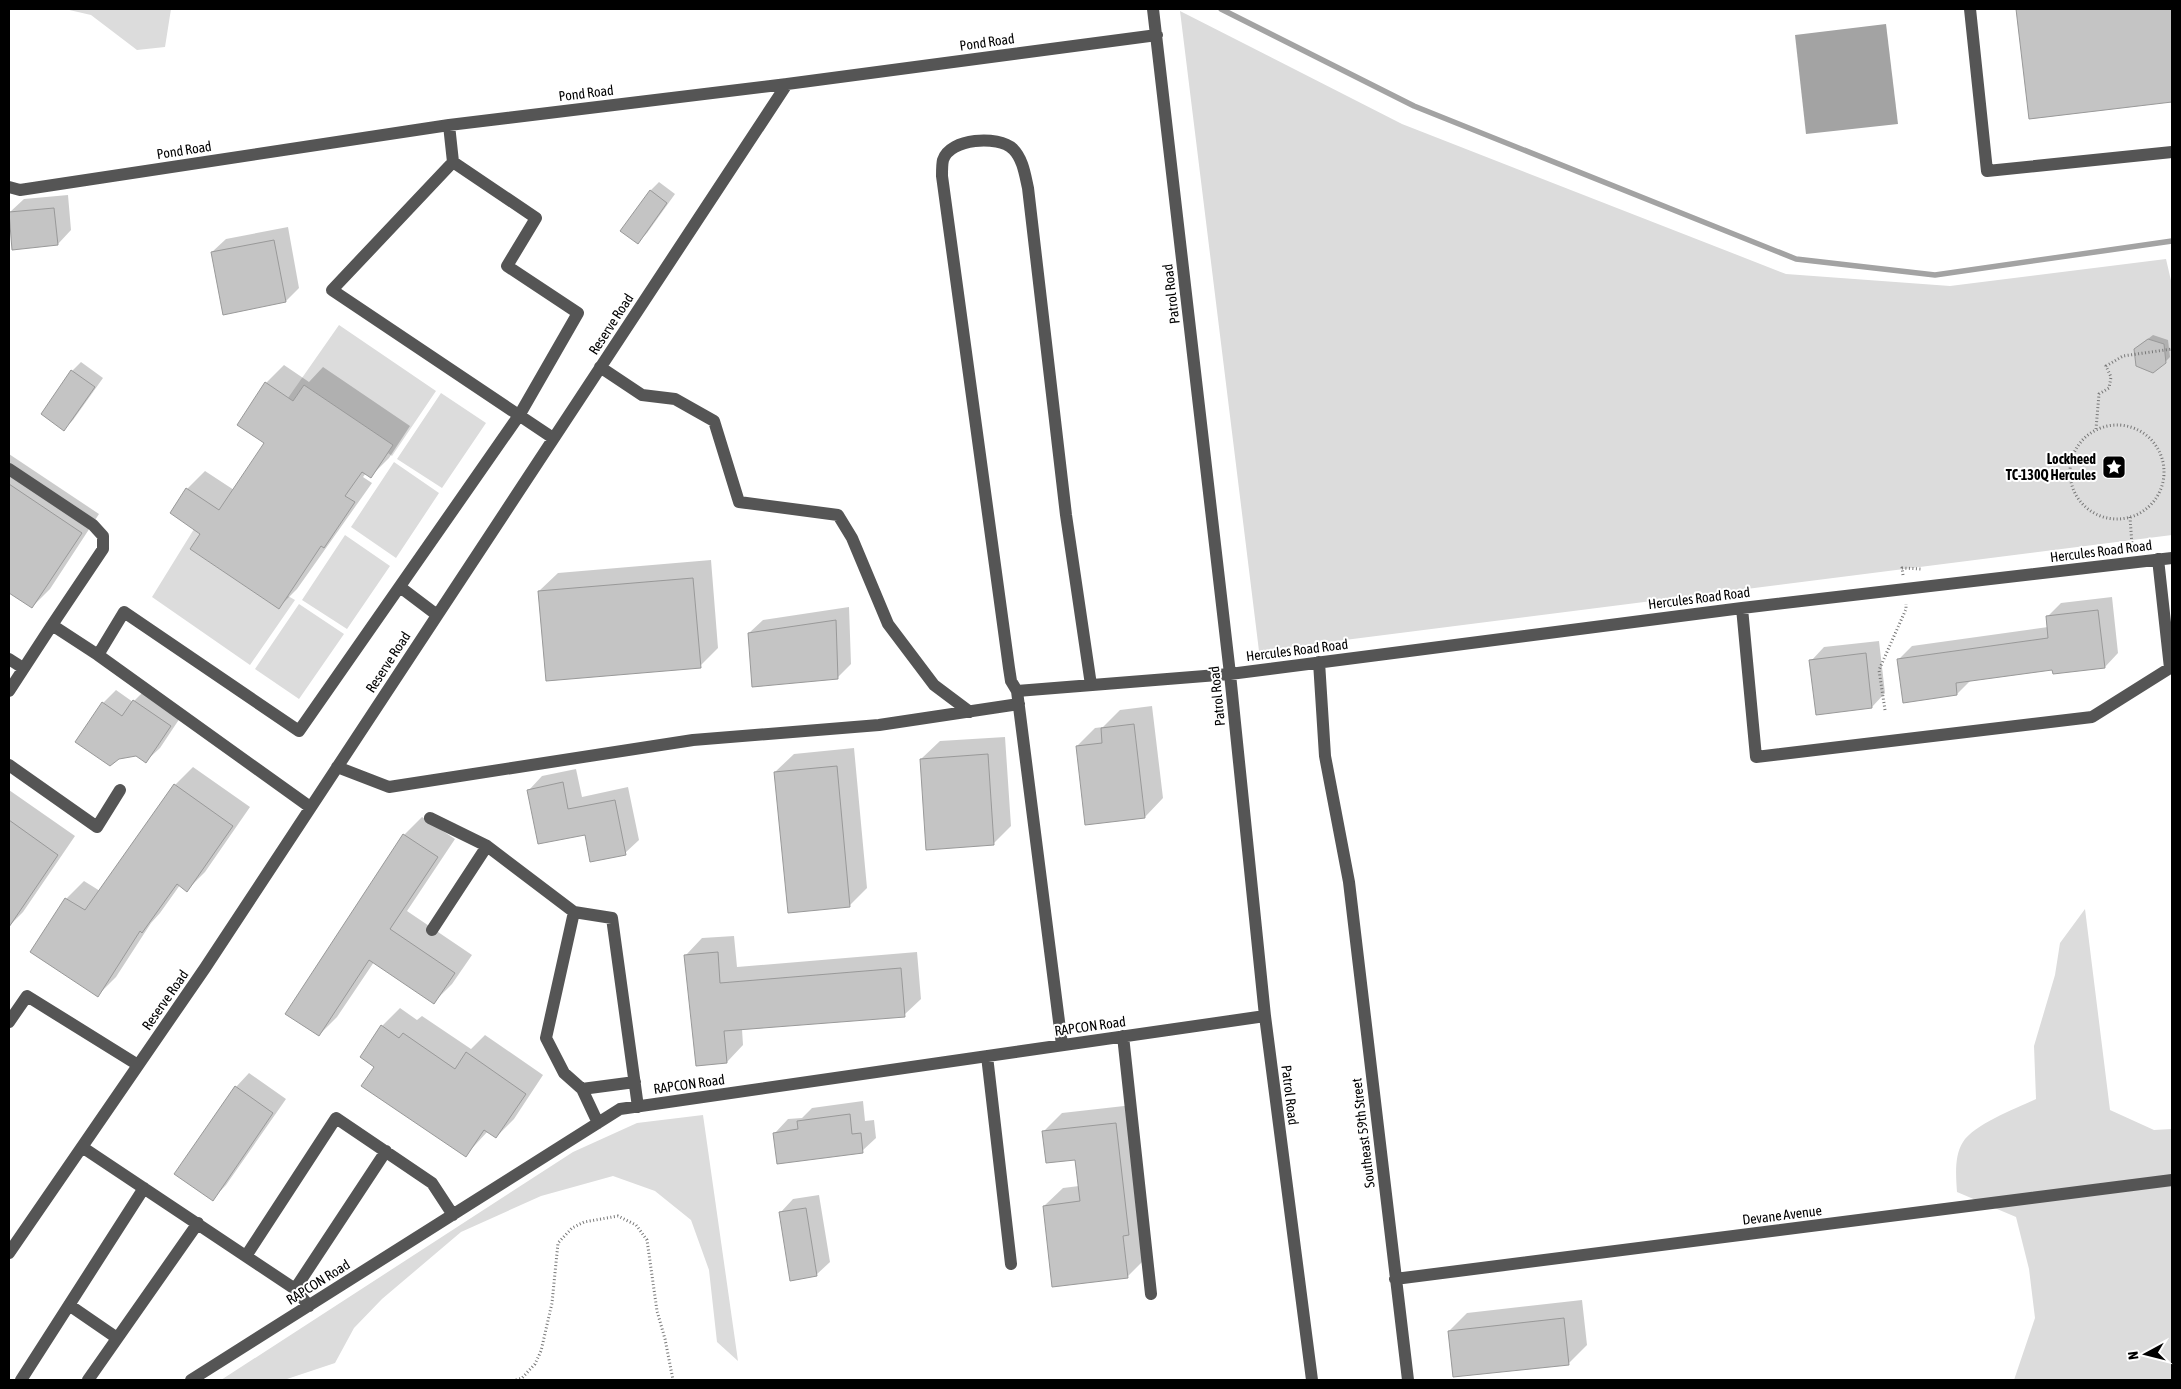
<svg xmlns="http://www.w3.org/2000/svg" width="2181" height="1389" viewBox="0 0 2181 1389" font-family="'Asap Condensed',sans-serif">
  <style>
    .green { fill: #dcdcdc }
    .water { fill: #a3a3a3 }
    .shadow { fill: #0003 }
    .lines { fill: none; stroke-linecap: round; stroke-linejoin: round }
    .stream { stroke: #a3a3a3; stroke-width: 5.5 }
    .building { fill: #c4c4c4; stroke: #999 }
    .path { stroke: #777; stroke-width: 3; stroke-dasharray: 1 2.5; stroke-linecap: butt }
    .minor { stroke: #555; stroke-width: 12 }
    .labels { text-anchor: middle; stroke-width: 4; stroke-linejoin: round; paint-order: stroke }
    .street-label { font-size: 14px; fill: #000; stroke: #fff }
    .poi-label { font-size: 14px; font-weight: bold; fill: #000; stroke: #fff; text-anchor: end }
  </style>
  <rect width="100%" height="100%" fill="#fff"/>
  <path class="green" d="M65 9H171L165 47 137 50 91 15Z
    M1180 11 1402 124 1786 274 1950 286 2166 259 2172 285V535L1259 651Z
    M339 325 436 391 392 456 388 453 393 445 304 385 293 401 288 398Z
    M441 393 486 423 442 488 397 459Z
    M394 462 439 493 396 558 351 527Z
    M194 529 200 534 190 549 279 609 288 596 295 600 250 665 152 597Z
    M345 535 390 566 347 629 302 600Z
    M299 604 344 634 299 699 255 669Z
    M2085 909 2110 1110 2154 1130 2172 1129V1380H2014L2035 1318 2029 1269 2016 1217 1957 1192C1956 1176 1954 1156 1963 1142 1974 1124 2017 1108 2036 1099L2034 1046 2055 975 2060 943Z
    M703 1115 738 1361 717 1342 709 1270 691 1220 655 1191 613 1176 541 1196 461 1232 382 1299 354 1328 335 1363 284 1380H221L573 1152 637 1123Z"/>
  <path class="water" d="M1886 24 1898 124 1806 134 1795 35Z"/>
  <path class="shadow" d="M2017 9H2172V101L2030 117Z
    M659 182 675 194 647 233 638 242 650 191Z
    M68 195 71 230 58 244 10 212 24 199Z
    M288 227 299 288 286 301 212 252 226 239Z
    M2153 335 2168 340 2170 357 2165 362 2135 349Z
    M81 362 103 378 73 420 64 429 72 371Z
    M284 365 309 382 323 367 410 426 389 458 371 476 366 473 363 477 372 483 297 589 279 607 202 533 187 489 205 471 234 490 266 443V383Z
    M9 454 99 514 50 589 32 607 9 591Z
    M711 560 718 648 700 666 539 591 558 573Z
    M2112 597 2118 653 2105 667 2054 673 2053 668 1971 680 1957 694 1898 660 1912 646 2048 627 2047 617 2061 603Z
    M849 607 851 664 837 678 749 633 763 620Z
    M1879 641 1885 693 1872 707 1811 661 1824 647Z
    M148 687 184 712 160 748 146 761 103 703 116 690 133 702Z
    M1152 706 1163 798 1145 817 1077 746 1095 728 1103 727 1120 710Z
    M1005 737 1011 826 993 844 921 759 940 741Z
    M854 748 867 888 849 906 775 772 794 754Z
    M193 767 250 807 205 872 187 890 180 885 160 913 151 923 116 977 98 995 32 952 66 899 84 881 100 891 175 785Z
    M576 769 582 797 628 787 639 840 625 853 529 790 542 776Z
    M9 790 75 836 23 912 9 926Z
    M422 817 455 839 407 911 472 955 452 984 434 1002 374 962 337 1017 319 1035 404 835Z
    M734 936 737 967 917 952 921 999 904 1015 742 1029 743 1045 727 1062 686 955 702 938Z
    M400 1008 417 1020 422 1016 471 1049 485 1035 543 1075 514 1119 496 1137 488 1131 465 1156 376 1067 382 1026Z
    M249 1073 286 1099 226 1185 213 1199 236 1087Z
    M863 1101 865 1121 874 1120 876 1138 862 1151 775 1133 788 1119 802 1118 812 1108Z
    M1133 1105 1145 1259 1127 1277 1044 1206 1063 1188 1079 1186 1076 1158 1043 1132 1062 1113Z
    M819 1195 830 1262 816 1275 780 1213 793 1199Z
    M1582 1300 1587 1345 1569 1363 1449 1331 1467 1313Z"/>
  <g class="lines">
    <path class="stream" d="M1221 9 1414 106 1796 259 1935 275 2172 241"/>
  </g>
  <path class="building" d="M2016 9H2172V102L2029 119Z
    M650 190 667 203 638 244 620 231Z
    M54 208 58 245 12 250 9 212Z
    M274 240 286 302 223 315 211 252Z
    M2148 339 2164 344 2166 363 2153 373 2136 366 2134 349Z
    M71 370 95 387 64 431 41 414Z
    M265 382 293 401 304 385 393 445 371 478 362 472 345 496 355 502 324 548 321 546 279 609 190 549 200 534 170 513 186 488 219 510 264 443 237 425Z
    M9 484 82 533 32 608 9 593Z
    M693 578 701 668 546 681 538 591Z
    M2098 610 2105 668 2053 674 2052 670 1956 683 1957 695 1903 703 1897 659 2048 638 2046 616Z
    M836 620 838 679 752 687 748 633Z
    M1866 653 1872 708 1816 715 1809 660Z
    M133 700 171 726 146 763 136 756 119 759 110 766 75 742 102 702 122 716Z
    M1134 724 1145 818 1085 825 1076 746 1102 743 1101 728Z
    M988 754 994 845 926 850 920 759Z
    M837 766 850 907 788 913 774 772Z
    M563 782 568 809 615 800 626 855 590 862 585 835 538 844 527 790Z
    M174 784 233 826 187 892 177 884 142 933 140 931 98 997 30 952 65 898 85 910Z
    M9 820 58 855 9 927Z
    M403 834 438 857 390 929 455 973 434 1004 369 960 319 1036 285 1014Z
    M718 952 720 983 901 968 905 1017 724 1031 727 1063 696 1066 684 955Z
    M381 1025 399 1038 403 1033 455 1069 466 1052 526 1094 496 1138 484 1130 466 1157 361 1086 374 1067 360 1057Z
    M235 1086 273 1113 213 1201 174 1174Z
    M850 1114 852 1134 861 1133 863 1153 777 1164 773 1133 798 1129 797 1121Z
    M1116 1123 1129 1235 1123 1236 1128 1278 1052 1287 1043 1206 1080 1201 1075 1160 1046 1163 1042 1131Z
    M806 1208 817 1276 790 1281 779 1212Z
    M1564 1318 1569 1365 1453 1377 1448 1331Z"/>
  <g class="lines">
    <path class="path" d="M2070 472a47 47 0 1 1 94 0a47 47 0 1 1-94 0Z
      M2096 429 2099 394 2109 388 2111 377 2106 366 2123 356 2172 349
      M2130 517 2132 545
      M1903 575 1902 568 1921 569
      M1885 710 1879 670 1906 609V604
      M516 1380 522 1378 535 1364 541 1351 552 1303 558 1243 572 1228 584 1222 618 1216 636 1225 647 1240 657 1311 665 1339 673 1380"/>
    <path class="minor" d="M1153 9 1230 674 1265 1016 1312 1380
      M1970 9 1987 171 2172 152
      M449 125 453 162
      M9 187 20 190 449 125 787 84 1157 35
      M600 367 642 395 675 399 714 421 739 502 838 515 852 538 888 624 934 685 970 712
      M9 469 93 525 103 536V549L52 625
      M400 587 437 615
      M1742 608 1756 757 2092 717 2170 668 2158 559
      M9 659 23 668
      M1319 662 1325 756 1349 882 1408 1380
      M9 691 52 625 98 655
      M1017 691 1011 681 1009 668 942 176C942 171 942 164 943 160 950 138 998 135 1013 149 1023 159 1025 175 1028 188L1066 515 1091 685
      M9 765 97 827 120 790
      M337 767 389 787 693 740 879 725 1019 704
      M310 807 98 655 124 612 299 731 520 414 578 313 507 266 536 218 453 162 332 290 553 438
      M430 818 487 846 574 912 612 918 638 1107
      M574 912 546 1038 564 1073 582 1089 635 1082
      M432 930 487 846
      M9 1022 27 996 138 1065
      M1123 1036 1151 1294
      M1062 1045 1017 691 1230 674 1742 608 2172 558
      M987 1056 1011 1264
      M582 1089 598 1123
      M82 1147 295 1289 309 1306
      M9 1253 205 968 787 84
      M246 1256 336 1118 432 1183 453 1215
      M1395 1279 2172 1180
      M295 1289 386 1151
      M69 1305 117 1338
      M21 1380 144 1188
      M88 1380 198 1223
      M191 1380 620 1109 1265 1016"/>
  </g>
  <defs>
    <g id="sight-square" transform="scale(1.25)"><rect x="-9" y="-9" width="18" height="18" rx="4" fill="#000" stroke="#fff"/><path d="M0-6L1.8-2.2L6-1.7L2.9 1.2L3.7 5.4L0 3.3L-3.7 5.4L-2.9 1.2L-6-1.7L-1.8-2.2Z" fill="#fff"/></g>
  </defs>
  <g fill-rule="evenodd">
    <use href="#sight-square" x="2114" y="467"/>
  </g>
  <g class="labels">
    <g class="street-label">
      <text transform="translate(987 42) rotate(-8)" y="5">Pond Road</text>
      <text transform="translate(586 93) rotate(-7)" y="5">Pond Road</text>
      <text transform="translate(184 150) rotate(-9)" y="5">Pond Road</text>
      <text transform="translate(1171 294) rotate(-97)" y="5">Patrol Road</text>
      <text transform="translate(611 324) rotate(-57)" y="5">Reserve Road</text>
      <text transform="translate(2101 551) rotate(-7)" y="5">Hercules Road Road</text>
      <text transform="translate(1699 598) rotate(-7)" y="5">Hercules Road Road</text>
      <text transform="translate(1297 650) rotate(-7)" y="5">Hercules Road Road</text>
      <text transform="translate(388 662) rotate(-57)" y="5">Reserve Road</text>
      <text transform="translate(1217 696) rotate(-96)" y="5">Patrol Road</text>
      <text transform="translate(165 1000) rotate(-55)" y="5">Reserve Road</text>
      <text transform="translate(1090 1026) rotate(-8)" y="5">RAPCON Road</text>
      <text transform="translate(689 1084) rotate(-8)" y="5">RAPCON Road</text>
      <text transform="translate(1290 1095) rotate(83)" y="5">Patrol Road</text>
      <text transform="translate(1363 1133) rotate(-97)" y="5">Southeast 59th Street</text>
      <text transform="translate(1782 1215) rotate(-7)" y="5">Devane Avenue</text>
      <text transform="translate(318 1282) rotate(-32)" y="5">RAPCON Road</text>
    </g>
    <g class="poi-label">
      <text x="2096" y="464">Lockheed<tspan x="2096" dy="16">TC-130Q Hercules</tspan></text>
    </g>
  </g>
  <rect width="2181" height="1389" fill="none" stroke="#000000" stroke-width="20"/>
  <g transform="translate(2146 1354) rotate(263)" stroke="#ffffff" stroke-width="4" paint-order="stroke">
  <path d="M0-4L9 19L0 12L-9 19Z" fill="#000000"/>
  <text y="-8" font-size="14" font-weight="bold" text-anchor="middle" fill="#000000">N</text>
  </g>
</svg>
